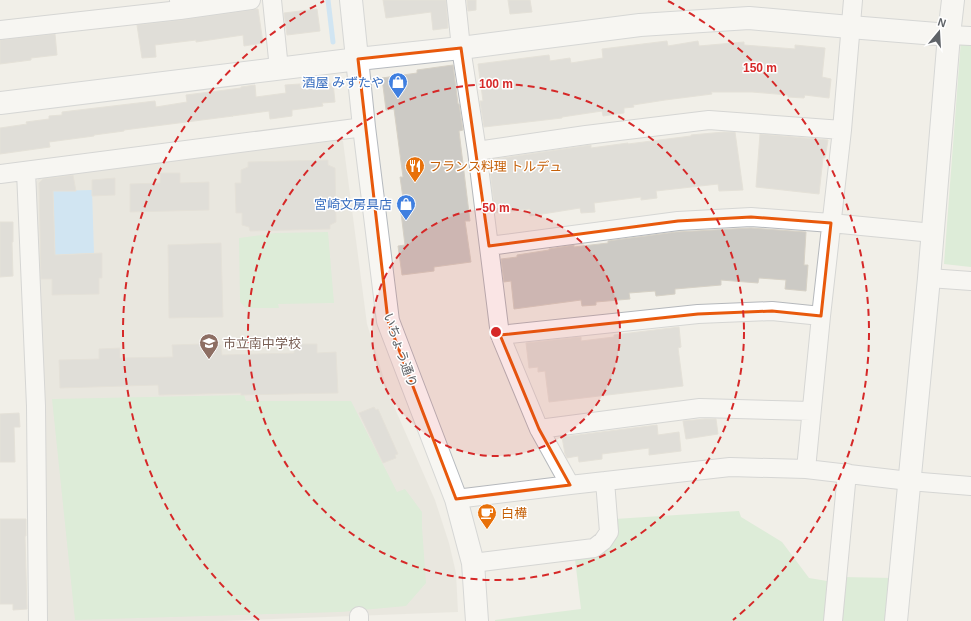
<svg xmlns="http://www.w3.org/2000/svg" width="971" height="621" viewBox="0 0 971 621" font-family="Helvetica,'Noto Sans JP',sans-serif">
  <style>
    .education { fill: #e1ded6 }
    .green { fill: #c5e8c5 }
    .water { fill: #aadaff }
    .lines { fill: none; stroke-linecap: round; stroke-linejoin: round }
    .stream { stroke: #aadaff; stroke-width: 5 }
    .building { fill: #cccac5; stroke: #d6d1c6 }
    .street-casing { stroke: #b5b8bc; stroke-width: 20 }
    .secondary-casing { stroke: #b6babf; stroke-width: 24 }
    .street { stroke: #fff; stroke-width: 18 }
    .secondary { stroke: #fff; stroke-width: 22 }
    .marked { fill: none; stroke: #e8590c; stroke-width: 3; stroke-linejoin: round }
    .ring { fill: none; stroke: #d62828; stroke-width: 2; stroke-dasharray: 7 5 }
    .labels { text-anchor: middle; stroke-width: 3; stroke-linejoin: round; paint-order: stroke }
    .shop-label { font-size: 13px; fill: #366cbe; stroke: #fff; text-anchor: end }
    .food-label { font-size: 13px; fill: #c56008; stroke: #fff; text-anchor: start }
    .education-label { font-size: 13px; fill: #785e54; stroke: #fff; text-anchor: start }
    .street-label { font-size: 13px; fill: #5f6368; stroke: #fff }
    .centre { fill: #d62828; stroke: #fff; stroke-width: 2 }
    .ring-label { font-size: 12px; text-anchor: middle; font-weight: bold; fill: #d62828; stroke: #fff; stroke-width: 3; stroke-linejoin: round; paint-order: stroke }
  </style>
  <rect width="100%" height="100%" fill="#f1efe8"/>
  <path class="education" d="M341 140 343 141 367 324 389 395 435 500 449 543 456 573 458 612 223 621H46L35 183 41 176Z"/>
  <path class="green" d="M961 40 971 41V267L944 264Z
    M328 232 334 303 278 304 279 308H246L240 302 239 238 276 233Z
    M244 395 246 401H351L397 492 405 489 422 512V527L426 583 406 606 341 612 75 620 52 399Z
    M739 511 741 517 782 542 809 578 827 581 824 621H495V620L581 609 575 559 604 553 616 536 615 519Z
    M842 577 892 578 886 621H838Z"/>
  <path class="water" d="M92 190 94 253 55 255 53 191Z"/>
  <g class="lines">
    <path class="stream" d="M328 0 333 42"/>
  </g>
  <path class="building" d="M383 0H446L448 28 433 30 431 12 386 18Z
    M467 0H476V10L468 11Z
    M508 0H530L532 12 510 14Z
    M255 9H258L263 43 244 46 243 35 196 42V40L155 45 156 57 142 58 137 25 181 20 252 10Z
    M317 9 320 31 287 35 284 13Z
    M55 34 57 55 31 58V60L0 64V40Z
    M667 41 668 46 698 41 699 46 744 42V45L795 49V45L825 48 822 77 831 79 829 98 805 95 804 98 788 97V95L752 92H711L712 94 665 100 633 105 634 107 624 108V113L603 116 602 111 562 117V118L484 127 480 101H483L478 64 549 55 550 61 570 58 571 63 603 58 602 49Z
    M453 65 458 104H459L463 130 459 131 470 221H465L471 262 434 267V271L402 275 398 246 405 245 400 205H404L400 177H403L394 109 386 110 382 78 417 73V70Z
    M333 83 335 102 322 103 323 106 292 110V116L270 119 269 111 232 116H233L124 130V131L94 135V136L49 142 50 147 0 154V128L27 124 26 122 49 119V116L62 115V112L155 101 156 107 187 102 186 95 241 88V87L255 85 256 97 286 93 285 85 300 84V87Z
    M724 132H735L743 190 719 191 718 184 656 191 657 198 641 200V197L594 203 595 212 581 213 580 208 530 216V209L495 213 489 160 591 145V148L628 143V144L691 136V135Z
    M760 134 828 140 825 158H823L819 194 756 187Z
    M328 160V165L335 168 336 222 330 225V229L250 231 249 227 242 225V213H236L235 183H241V170L248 167V162Z
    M160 173H180V183L209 182V210L130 212V184L160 183Z
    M73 175 76 191H53L55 255 102 253V278H99V294L52 295V279H41L39 183 43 179Z
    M115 178V195L92 196V180Z
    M0 222H13V242H12L13 276 0 277Z
    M751 228 806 232 804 265H808L806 291 785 289 786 280 759 278 758 283 721 280V285L675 289V294L656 296 655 291 629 293 630 299 596 302V305L582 306 581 300 514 309 511 281 504 282 501 259 517 257V255L549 250V249L574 245V247L608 243V241L676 232Z
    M221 243 223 317 169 318 168 245Z
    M679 327 681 347 678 348 683 386 549 402 545 371 538 372V367L529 368 526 343 581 337V341L614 337V335Z
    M201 344V346L221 345 222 355 294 353V344H317V353L336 352 338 393 241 395V393L159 395 158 385 60 388 59 360 99 359V349L120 348V358L173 357 172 345Z
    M374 407 376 410 378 409 398 454 395 455 396 458 383 463 359 413Z
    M19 413 20 427H14L15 462H0V414Z
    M705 419H716L718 434 686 439 683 421Z
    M657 425 658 435 679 432 681 451 649 455V448L602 454V459L579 462 578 456 567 458 565 454 562 437Z
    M0 519H26V536H25L27 609 13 610V604H0Z"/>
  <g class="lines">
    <g class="street-casing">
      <path id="street" d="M272 0 279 69
        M456 0 461 48 477 151 500 335 539 429 570 485
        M180 10 251 0
        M0 30 180 10 179 0
        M949 35 971 36
        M477 151 586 135 709 120 842 130
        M26 171 36 406 38 621
        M0 174 364 127
        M489 246 678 221 751 217 831 223 933 233
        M929 278 971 281
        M500 335 698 314 772 311 821 316
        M539 429 700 408 811 411
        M806 469 821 316 842 130 853 0
        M456 499 570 485 730 467 806 469 909 481 971 486
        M473 563 594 548 603 541 609 532 605 481
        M359 616V621
        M833 621 847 473"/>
    </g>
    <g class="secondary-casing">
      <path id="secondary" d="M351 0 364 127 388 321 456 499 473 563 477 621
        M0 103 358 59 461 48 640 25 749 18 850 27 949 35
        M896 621 929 278 949 35 953 0"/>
    </g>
    <use href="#street" class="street"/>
    <use href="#secondary" class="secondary"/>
  </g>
  <path d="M0 0H971V621H0ZM461 48 489 246 678 221 751 217 831 223 821 316 772 311 698 314 500 335 539 429 570 485 456 499 388 321 358 59Z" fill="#f1efe8" fill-opacity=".55" fill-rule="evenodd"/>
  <path class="marked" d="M461 48 489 246 678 221 751 217 831 223 821 316 772 311 698 314 500 335 539 429 570 485 456 499 388 321 358 59Z"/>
  <circle cx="496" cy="332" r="124" fill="#d62828" fill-opacity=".12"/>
  <g class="ring">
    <circle cx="496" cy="332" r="124"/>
    <circle cx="496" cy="332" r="248"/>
    <path d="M259 620A373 373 0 0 1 324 1M668 1A373 373 0 0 1 733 620"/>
  </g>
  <defs>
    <g id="shop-pin" transform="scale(1)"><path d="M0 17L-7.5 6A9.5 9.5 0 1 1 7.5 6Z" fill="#3f7fe0" stroke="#fff"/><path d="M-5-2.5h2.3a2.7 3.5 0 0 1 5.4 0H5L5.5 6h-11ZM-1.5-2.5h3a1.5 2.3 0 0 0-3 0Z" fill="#fff"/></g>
    <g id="restaurant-pin" transform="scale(1)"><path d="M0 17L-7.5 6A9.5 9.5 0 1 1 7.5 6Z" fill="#e8710a" stroke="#fff"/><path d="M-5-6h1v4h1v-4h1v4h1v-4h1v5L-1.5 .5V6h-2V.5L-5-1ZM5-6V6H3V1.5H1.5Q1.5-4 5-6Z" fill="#fff"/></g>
    <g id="school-pin" transform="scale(1)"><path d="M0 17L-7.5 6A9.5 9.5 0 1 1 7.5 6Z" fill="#8d6e63" stroke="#fff"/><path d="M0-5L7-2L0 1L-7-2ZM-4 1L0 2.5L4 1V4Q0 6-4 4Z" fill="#fff"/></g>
    <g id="cafe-pin" transform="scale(1)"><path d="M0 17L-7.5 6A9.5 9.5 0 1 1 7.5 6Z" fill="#e8710a" stroke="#fff"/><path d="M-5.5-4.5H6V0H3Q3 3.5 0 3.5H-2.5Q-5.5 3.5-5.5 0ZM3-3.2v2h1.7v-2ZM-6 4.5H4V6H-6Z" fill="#fff"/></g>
  </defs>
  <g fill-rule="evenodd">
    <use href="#shop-pin" x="398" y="82"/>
    <use href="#restaurant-pin" x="415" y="166"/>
    <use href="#shop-pin" x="406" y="204"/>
    <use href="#school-pin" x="209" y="343"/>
    <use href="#cafe-pin" x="487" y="513"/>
  </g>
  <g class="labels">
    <g class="shop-label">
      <text x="384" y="87">酒屋 みずたや</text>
      <text x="392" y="209">宮崎文房具店</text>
    </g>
    <g class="food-label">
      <text x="429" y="171">フランス料理 トルデュ</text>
      <text x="501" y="518">白樺</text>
    </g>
    <g class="education-label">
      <text x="223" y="348">市立南中学校</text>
    </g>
    <g class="street-label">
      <text transform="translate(401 350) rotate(71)" y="5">いちょう通り</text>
    </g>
  </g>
  <circle cx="496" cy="332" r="6" class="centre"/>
  <g class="ring-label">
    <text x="760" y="72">150 m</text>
    <text x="496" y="88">100 m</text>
    <text x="496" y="212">50 m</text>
  </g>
  <g transform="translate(939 32) rotate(18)" stroke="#ffffff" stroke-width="3" paint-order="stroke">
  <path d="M0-3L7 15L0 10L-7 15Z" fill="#5f6368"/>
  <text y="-6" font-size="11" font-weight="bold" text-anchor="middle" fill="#5f6368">N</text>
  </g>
</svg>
